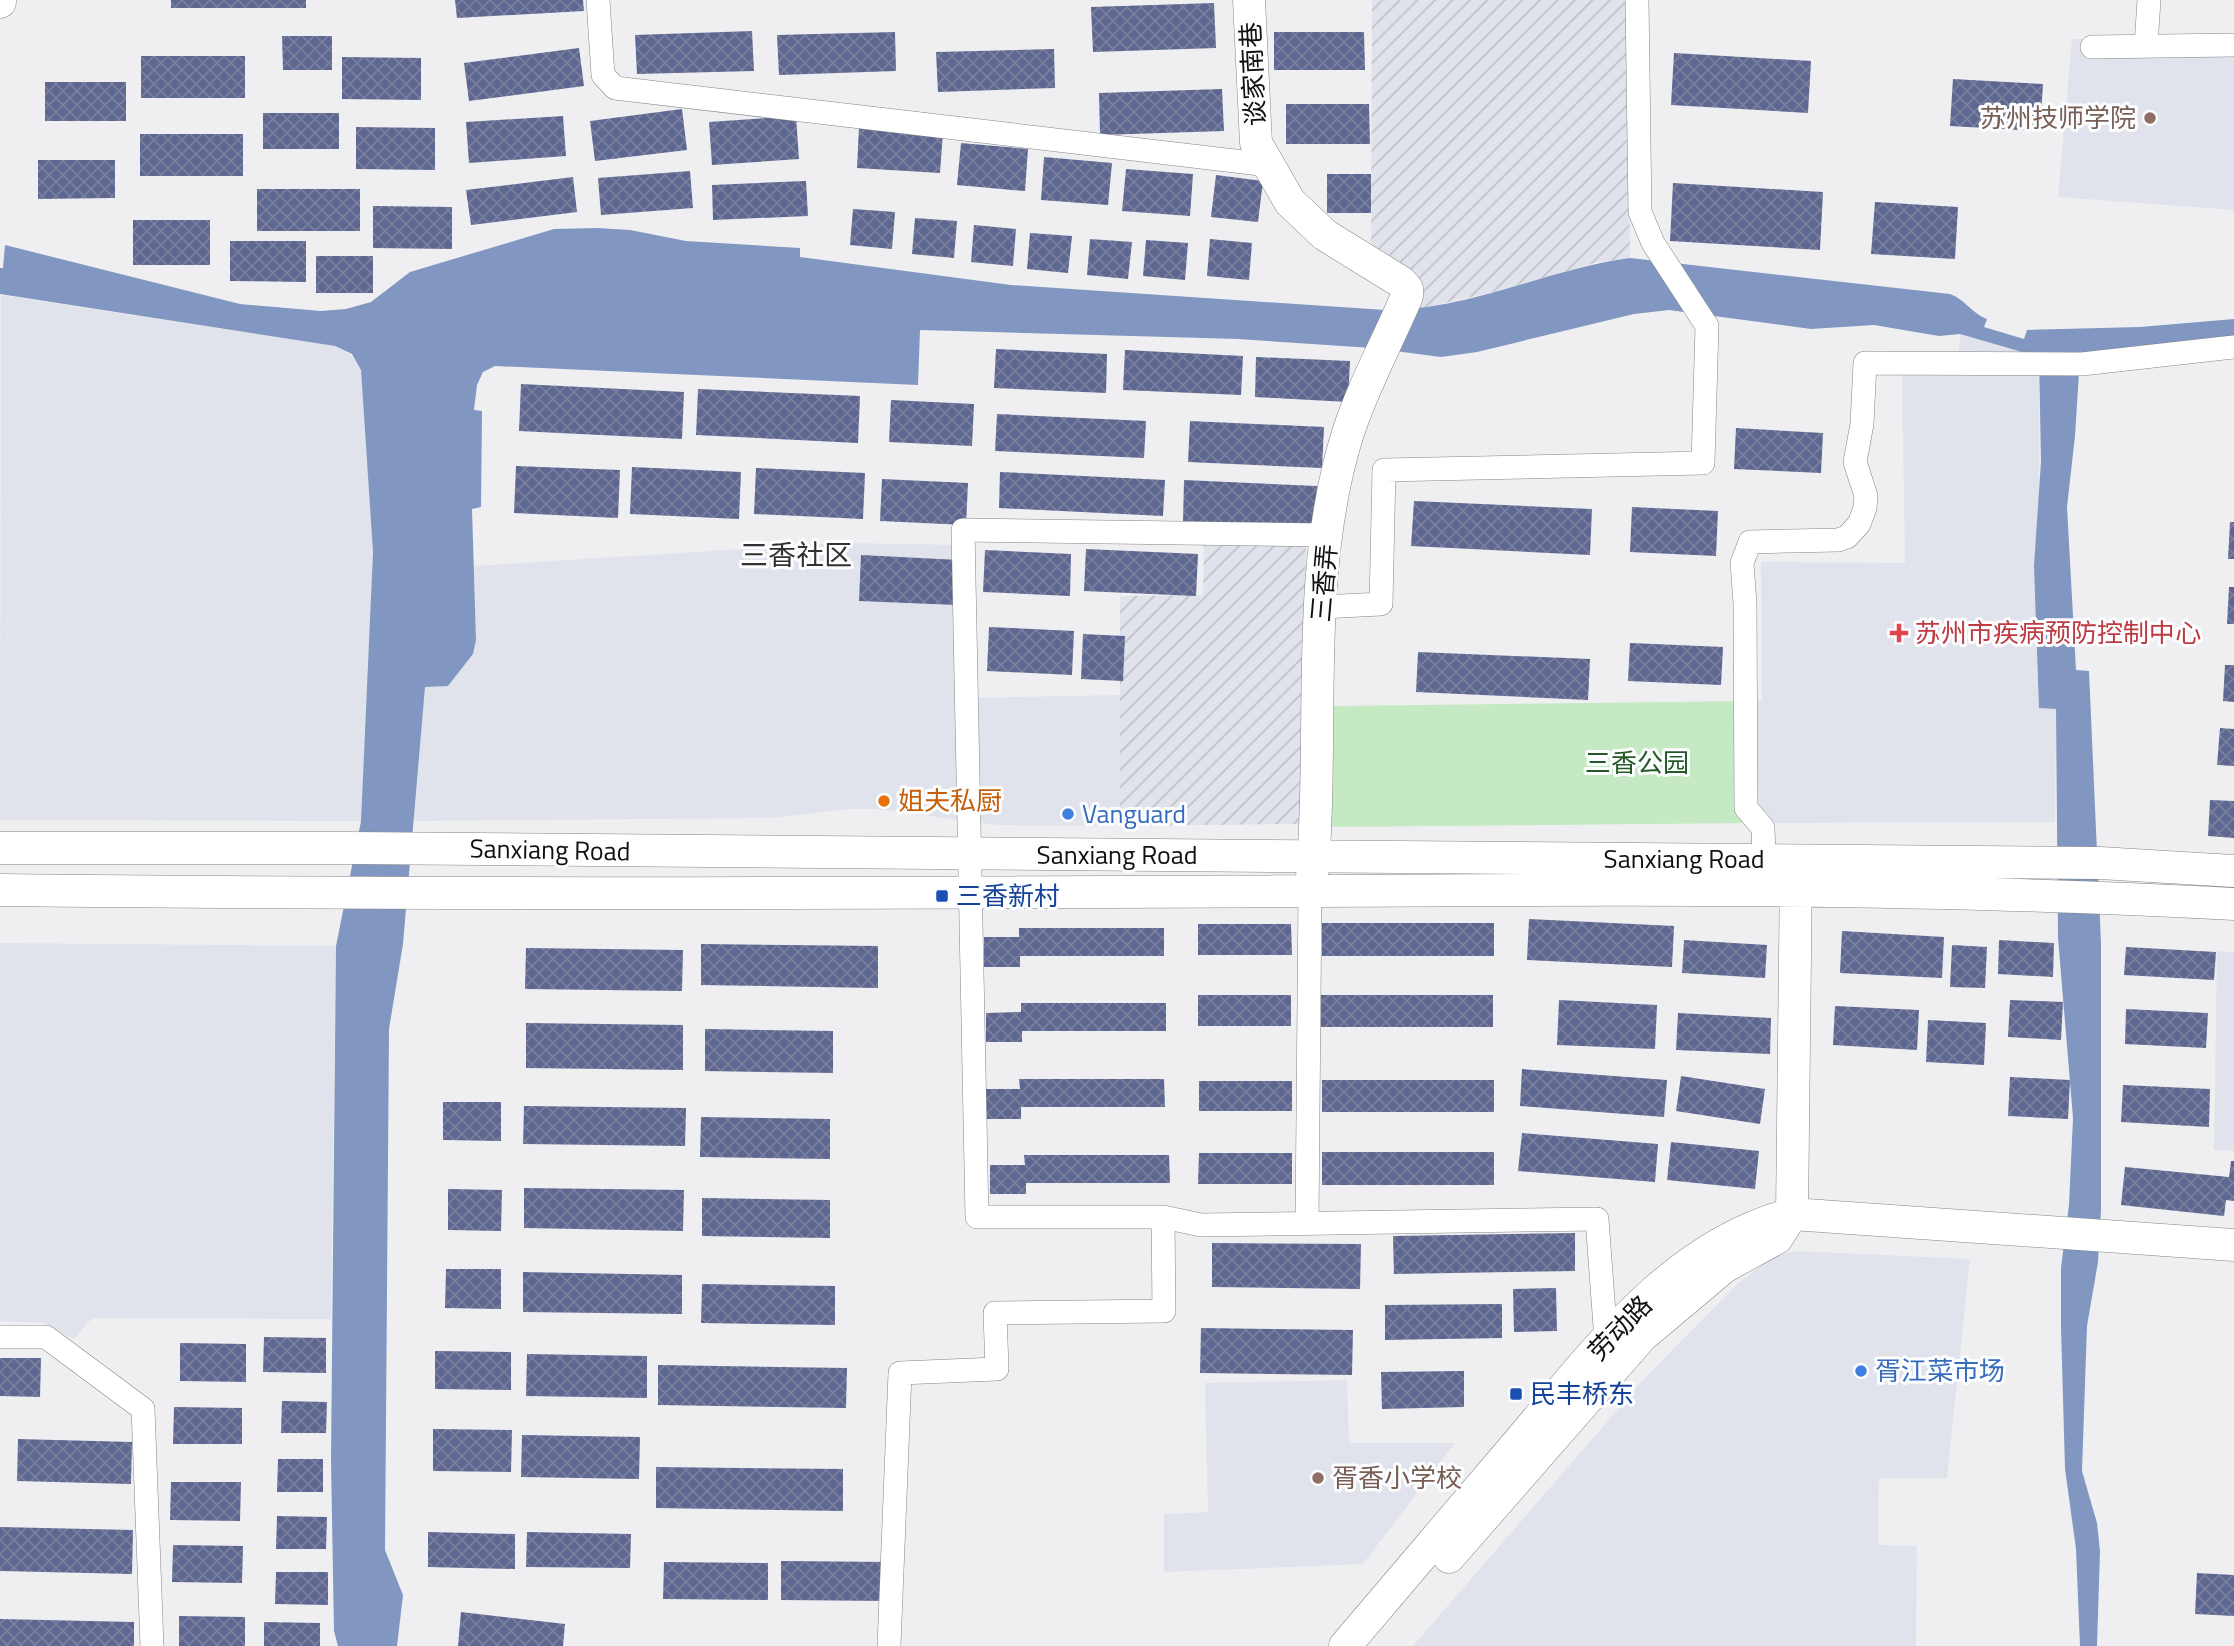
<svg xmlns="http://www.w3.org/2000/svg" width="2234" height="1646" viewBox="0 0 2234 1646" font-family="'Titillium Web','Noto Sans SC',sans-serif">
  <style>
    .built { fill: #e1e3ec }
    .industrial { fill: url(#industrial-furrows) }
    .green { fill: #c5eac3 }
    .water { fill: #8197c1 }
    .building { fill: url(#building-cross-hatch) }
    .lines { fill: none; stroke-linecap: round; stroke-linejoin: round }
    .street-casing { stroke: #848586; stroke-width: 24 }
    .secondary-casing { stroke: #848586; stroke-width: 33 }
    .street { stroke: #fff; stroke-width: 23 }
    .secondary { stroke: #fff; stroke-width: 32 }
    .education-dot { fill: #8d6e63; stroke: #fcfdfe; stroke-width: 2.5 }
    .health-dot { fill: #e0444e; stroke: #fcfdfe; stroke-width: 2.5 }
    .food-dot { fill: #e8710a; stroke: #fcfdfe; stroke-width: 2.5 }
    .shop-dot { fill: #3f7fe0; stroke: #fcfdfe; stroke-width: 2.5 }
    .transit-dot { fill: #1a4fb4; stroke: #fcfdfe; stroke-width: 2.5 }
    .labels { text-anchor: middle; stroke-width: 6; stroke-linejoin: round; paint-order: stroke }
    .street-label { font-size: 26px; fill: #101010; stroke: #fcfdfe }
    .education-label { font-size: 26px; fill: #785e54; stroke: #fcfdfe; text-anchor: end }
    .health-label { font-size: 26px; fill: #be3a42; stroke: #fcfdfe; text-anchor: start }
    .park-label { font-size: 26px; fill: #265928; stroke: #fcfdfe }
    .food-label { font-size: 26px; fill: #c56008; stroke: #fcfdfe; text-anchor: start }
    .shop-label { font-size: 26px; fill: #366cbe; stroke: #fcfdfe; text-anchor: start }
    .transit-label { font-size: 26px; fill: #164399; stroke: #fcfdfe; text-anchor: start }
    .neighbourhood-label { font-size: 28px; fill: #313132; stroke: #fcfdfe }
  </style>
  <defs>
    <pattern id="industrial-furrows" width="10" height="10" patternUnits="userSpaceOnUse" patternTransform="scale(1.75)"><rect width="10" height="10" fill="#e1e3ec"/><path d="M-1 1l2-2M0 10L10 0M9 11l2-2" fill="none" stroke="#c0c2c9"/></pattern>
    <pattern id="building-cross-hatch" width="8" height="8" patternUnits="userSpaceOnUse" patternTransform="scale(1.75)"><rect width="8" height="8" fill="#5e6791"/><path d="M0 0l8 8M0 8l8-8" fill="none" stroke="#797f9c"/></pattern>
  </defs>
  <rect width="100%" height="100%" fill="#efeff1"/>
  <path class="built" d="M2234 37V210L2058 197 2072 39Z
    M1 295 335 346 358 360 361 370 373 552 361 821 0 820Z
    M1960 334 2039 357V708H2056L2055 822 1752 823 1749 701H1762L1761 562 1905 563 1902 372H1958Z
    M839 543 967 545 969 698 1120 695V826L998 825 876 809H848L773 818 412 821 425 687 448 686 473 654 476 640 474 566Z
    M0 943 336 946 331 1319 92 1318 74 1339 44 1323 0 1321Z
    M2217 951 2234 952V1151L2214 1150Z
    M1796 1251 1970 1259 1947 1478H1879L1878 1545 1917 1546 1916 1646H1413L1644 1379 1736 1285 1771 1258Z
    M1347 1380 1349 1443H1455L1363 1564 1164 1572V1514L1208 1512 1205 1383Z"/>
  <path class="industrial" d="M1372 0H1628L1630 258 1598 262 1493 292 1413 310 1371 255Z
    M1204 539 1306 543 1301 824 1120 826V596L1203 595Z"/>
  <path class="green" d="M1749 701 1752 823 1328 827 1332 706Z"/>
  <path class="water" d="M598 228 630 230 686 241 800 248V257L1011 285 1385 310C1470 310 1547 269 1630 258L1950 294C1965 299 1971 313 1987 319L1984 327 2024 339 2027 330 2140 327 2234 319V342L2080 357 2075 436 2067 507 2076 670 2089 671 2101 943V1210L2098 1262 2087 1326 2082 1471 2097 1523 2100 1551 2097 1646H2080L2076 1549 2065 1469 2061 1327V1268L2069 1205 2073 1118 2058 938 2056 709 2039 708 2034 566 2041 461 2039 357 1960 334 1939 336 1874 325 1811 329 1669 310 1634 314 1477 352 1441 357 1372 348 1238 339 920 330 918 385 495 366 483 372 477 385 474 410 482 411 481 507 472 509 476 640 473 654 448 686 425 687 403 944 389 1029 385 1550 403 1595 397 1646H338L334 1631 331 1460 336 946 361 821 373 552 361 370 352 354 335 346 0 294V268H3L5 245 240 304 321 311 346 309 371 302 410 272 554 229Z"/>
  <path class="building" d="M171 0H306V8H171Z
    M455 0H583L584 11 457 18Z
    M1214 3 1216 48 1093 52 1091 7Z
    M752 31 754 71 637 74 635 35Z
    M895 32 896 71 779 75 777 35Z
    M1274 32H1364L1365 70H1274Z
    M282 36H332V70H283Z
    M579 48 584 86 469 101 464 63Z
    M1054 49 1055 88 938 92 936 52Z
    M1674 53 1811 61 1808 113 1671 105Z
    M141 56H245V98H141Z
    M342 57 421 58V100L342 99Z
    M1953 79 2043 84 2040 131 1950 126Z
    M45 82H126V121H45Z
    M1222 89 1224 131 1100 135 1099 93Z
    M1286 104H1369L1370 144H1286Z
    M682 109 687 150 595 161 590 121Z
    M263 113H339V149H263Z
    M563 116 566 156 469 163 466 122Z
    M796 116 799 159 712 165 709 122Z
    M356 127 435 128V170L356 169Z
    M859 127 943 132 940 173 857 168Z
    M140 134H243V176H140Z
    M961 143 1028 149 1025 191 957 185Z
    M1044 157 1112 163 1108 205 1041 200Z
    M38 160H115V198L38 199Z
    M1126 169 1193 174 1190 216 1122 211Z
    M690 171 693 208 601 215 598 178Z
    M1327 174H1371V213H1327Z
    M1216 175 1263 181 1258 222 1211 217Z
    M573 177 577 212 471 225 466 190Z
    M806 181 808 216 713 220 712 185Z
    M1673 183 1823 192 1820 250 1670 241Z
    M257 189H360V231H257Z
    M1875 202 1958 207 1955 259 1871 254Z
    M373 206 452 207V249L373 248Z
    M853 209 895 212 892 249 850 245Z
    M915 218 957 221 954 258 912 254Z
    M133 220H210V265H133Z
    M974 225 1016 229 1013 266 971 262Z
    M1030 233 1072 236 1068 273 1027 269Z
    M1090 239 1132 242 1128 279 1087 275Z
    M1210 239 1252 243 1249 280 1207 276Z
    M1146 240 1188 243 1185 280 1143 276Z
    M230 241H306V282L230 281Z
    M316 256H373V293H316Z
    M996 349 1107 354 1106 393 994 388Z
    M1125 350 1243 356 1241 395 1123 390Z
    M1256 357 1350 361 1348 402 1255 397Z
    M521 384 684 392 682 439 519 431Z
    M698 389 860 396 858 443 696 435Z
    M891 400 974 404 972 446 889 442Z
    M997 414 1146 421 1144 458 995 451Z
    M1190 421 1324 427 1322 468 1188 462Z
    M1736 428 1823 433 1821 473 1734 469Z
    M516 466 620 470 618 518 514 513Z
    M632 467 741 472 739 519 630 514Z
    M756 468 865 473 863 519 754 514Z
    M1000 472 1165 480 1163 516 999 508Z
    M882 479 968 483 966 525 880 521Z
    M1184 480 1317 486 1315 529 1183 523Z
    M1414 501 1592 509 1590 555 1411 546Z
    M1632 507 1718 511 1716 556 1630 552Z
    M2230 522H2234V559H2228Z
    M1086 549 1198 554 1196 596 1084 591Z
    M985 550 1071 554 1070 596 983 592Z
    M861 555 959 560 957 605 859 601Z
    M2229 587H2234V624H2227Z
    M989 627 1074 631 1072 675 987 671Z
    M1083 634 1125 636 1123 681 1081 679Z
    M1630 643 1723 647 1721 685 1628 681Z
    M1418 652 1590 659 1588 700 1416 692Z
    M2225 665H2234V702L2223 701Z
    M2220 728 2234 729V766L2217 765Z
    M2210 800 2234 801V838L2208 836Z
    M1529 919 1674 926 1672 967 1527 960Z
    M1322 923H1494V956H1322Z
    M1198 924H1291L1292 955H1198Z
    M1019 928H1164V956H1020V967H984V937H1019Z
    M1842 931 1944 937 1942 978 1840 973Z
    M1684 940 1767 945 1765 978 1682 973Z
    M1999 940 2054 943 2053 977 1998 974Z
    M701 944 878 946V988L701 985Z
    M1952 945 1987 947 1985 988 1950 987Z
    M2126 947 2216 952 2214 980 2124 975Z
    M526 948 683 950 682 991 525 989Z
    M1198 995H1291V1026H1198Z
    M1321 995H1493V1027H1321Z
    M1559 1000 1657 1005 1655 1049 1557 1045Z
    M2010 1000 2063 1002 2061 1040 2008 1037Z
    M1021 1003H1166V1031H1022V1042H986V1013L1021 1012Z
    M1835 1006 1919 1010 1917 1050 1833 1045Z
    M2126 1009 2208 1013 2206 1048 2125 1044Z
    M1678 1013 1771 1018 1770 1054 1676 1050Z
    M1928 1020 1986 1023 1984 1065 1926 1062Z
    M526 1023 683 1025V1070L526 1068Z
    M705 1029 833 1031V1073L705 1071Z
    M1522 1069 1667 1080 1664 1117 1520 1106Z
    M1681 1076 1765 1089 1760 1124 1676 1111Z
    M2010 1077 2070 1080 2068 1119 2008 1116Z
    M1019 1079H1164L1165 1107H1021V1119H985V1089H1020Z
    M1322 1080H1494V1112H1322Z
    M1199 1081H1292V1111H1199Z
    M2123 1085 2210 1089 2209 1127 2121 1122Z
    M443 1102H501V1141L443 1140Z
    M524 1106 686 1108 685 1146 523 1144Z
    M701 1117 830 1119V1159L700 1157Z
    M1522 1133 1658 1144 1655 1182 1518 1171Z
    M1671 1142 1759 1151 1755 1189 1667 1180Z
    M1322 1152H1494V1185H1322Z
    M1199 1153H1292V1184H1198Z
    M1024 1155H1169L1170 1183H1026V1194H990V1165H1025Z
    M2231 1161H2234V1201L2226 1200 2224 1216 2121 1205 2125 1167 2229 1177Z
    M524 1188 684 1190 683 1231 524 1228Z
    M448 1189 502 1190 501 1231 448 1230Z
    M702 1198 830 1200V1238L702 1236Z
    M1575 1233V1271L1394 1274 1393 1236Z
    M1212 1243 1361 1244 1360 1289 1212 1287Z
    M446 1269H501V1309L445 1308Z
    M523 1272 682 1275V1314L523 1312Z
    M702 1284 835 1286V1325L701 1323Z
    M1556 1288 1557 1331 1514 1332 1513 1289Z
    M1502 1304V1338L1385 1340V1305Z
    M1201 1328 1353 1330 1352 1375 1200 1373Z
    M264 1337 326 1338V1373L263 1372Z
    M180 1343 246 1344V1382L180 1381Z
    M435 1351 511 1352V1390L435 1389Z
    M527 1354 647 1356V1398L526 1396Z
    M0 1358H41L40 1397 0 1396Z
    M658 1365 847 1368 846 1408 658 1405Z
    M1464 1371V1407L1382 1409 1381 1372Z
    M282 1401 327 1402 326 1433H281Z
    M174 1407 242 1408V1444H173Z
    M433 1429 512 1430 511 1472 433 1471Z
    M522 1435 640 1437 639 1479 521 1477Z
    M18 1439 132 1442 131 1484 17 1481Z
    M278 1459H323V1492H277Z
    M656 1467 843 1469V1511L656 1508Z
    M171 1482H241L240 1521 170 1520Z
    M277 1516 327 1517 326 1549H276Z
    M0 1527 133 1530 132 1574 0 1571Z
    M428 1532 515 1534V1569L428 1567Z
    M527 1532 631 1534 630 1568 526 1567Z
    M173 1545 243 1546 242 1583 172 1582Z
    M781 1561 889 1562 888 1601 781 1600Z
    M664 1562 768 1563V1600L663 1599Z
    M276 1572H328V1605L275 1604Z
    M2197 1573 2234 1575V1616L2195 1614Z
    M461 1612 565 1624 563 1646H458Z
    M179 1616 245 1617V1646H179Z
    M0 1619 134 1622V1646H0Z
    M264 1622 320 1623V1646H264Z"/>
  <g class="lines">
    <g class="street-casing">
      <path id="street" d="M598 0 603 75 615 88 1269 165
        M2146 46 2149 0
        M2092 47 2234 45
        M1328 535 963 530 977 1217H1163L1201 1225 1597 1219 1606 1340
        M1321 607 1381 604 1384 470 1703 463 1707 326 1653 243 1640 212 1637 0
        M1764 859 1763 828 1746 808 1745 603 1742 563 1750 542 1838 540 1847 537 1859 524 1865 508 1866 496 1855 462 1862 424 1865 363 2082 364 2234 347
        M1307 1223 1310 891
        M0 1337H46L143 1409 152 1646
        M889 1646 900 1373 997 1369 995 1313 1164 1311 1163 1217"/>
    </g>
    <g class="secondary-casing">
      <path id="secondary" d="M1249 0 1256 143 1290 202 1325 235 1401 282 1407 289V296C1388 341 1363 386 1348 433 1303 575 1325 731 1312 877
        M0 2V0
        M0 848H350L2100 863 2234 871
        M0 890C438 895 876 893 1314 891 1620 889 1928 887 2234 904
        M1449 1557 1642 1336 1724 1267 1777 1238 1792 1214 1796 870
        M1345 1646C1400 1581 1455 1517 1510 1452 1589 1360 1669 1245 1792 1214L2234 1245"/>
    </g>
    <use href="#street" class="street"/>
    <use href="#secondary" class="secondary"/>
  </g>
  <g class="education-dot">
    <circle cx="2150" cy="118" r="7"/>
    <circle cx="1318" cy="1478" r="7"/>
  </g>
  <path class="health-dot" d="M1895.5 622.5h7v7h7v7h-7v7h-7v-7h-7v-7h7z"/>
  <circle class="food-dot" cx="884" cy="801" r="7"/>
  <g class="shop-dot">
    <circle cx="1068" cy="814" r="7"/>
    <circle cx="1861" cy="1371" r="7"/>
  </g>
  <g class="transit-dot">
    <rect x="935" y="889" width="14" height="14" rx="3.5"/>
    <rect x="1509" y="1387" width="14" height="14" rx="3.5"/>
  </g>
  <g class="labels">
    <g class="street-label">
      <text transform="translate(1253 74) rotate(-93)" y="9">谈家南巷</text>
      <text transform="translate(1324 583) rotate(-85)" y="9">三香弄</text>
      <text transform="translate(550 850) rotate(1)" y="9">Sanxiang Road</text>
      <text x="1117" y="864">Sanxiang Road</text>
      <text x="1684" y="868">Sanxiang Road</text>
      <text transform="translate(1620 1328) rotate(-46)" y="9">劳动路</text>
    </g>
    <g class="education-label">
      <text x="2136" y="127">苏州技师学院</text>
      <text x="1332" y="1487" text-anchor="start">胥香小学校</text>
    </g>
    <g class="health-label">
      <text x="1915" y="642">苏州市疾病预防控制中心</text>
    </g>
    <g class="park-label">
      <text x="1637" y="772">三香公园</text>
    </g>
    <g class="food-label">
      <text x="898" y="810">姐夫私厨</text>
    </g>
    <g class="shop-label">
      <text x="1082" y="823">Vanguard</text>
      <text x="1875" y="1380">胥江菜市场</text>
    </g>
    <g class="transit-label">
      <text x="956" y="905">三香新村</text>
      <text x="1530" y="1403">民丰桥东</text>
    </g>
    <g class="neighbourhood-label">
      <text x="796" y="565">三香社区</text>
    </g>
  </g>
</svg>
